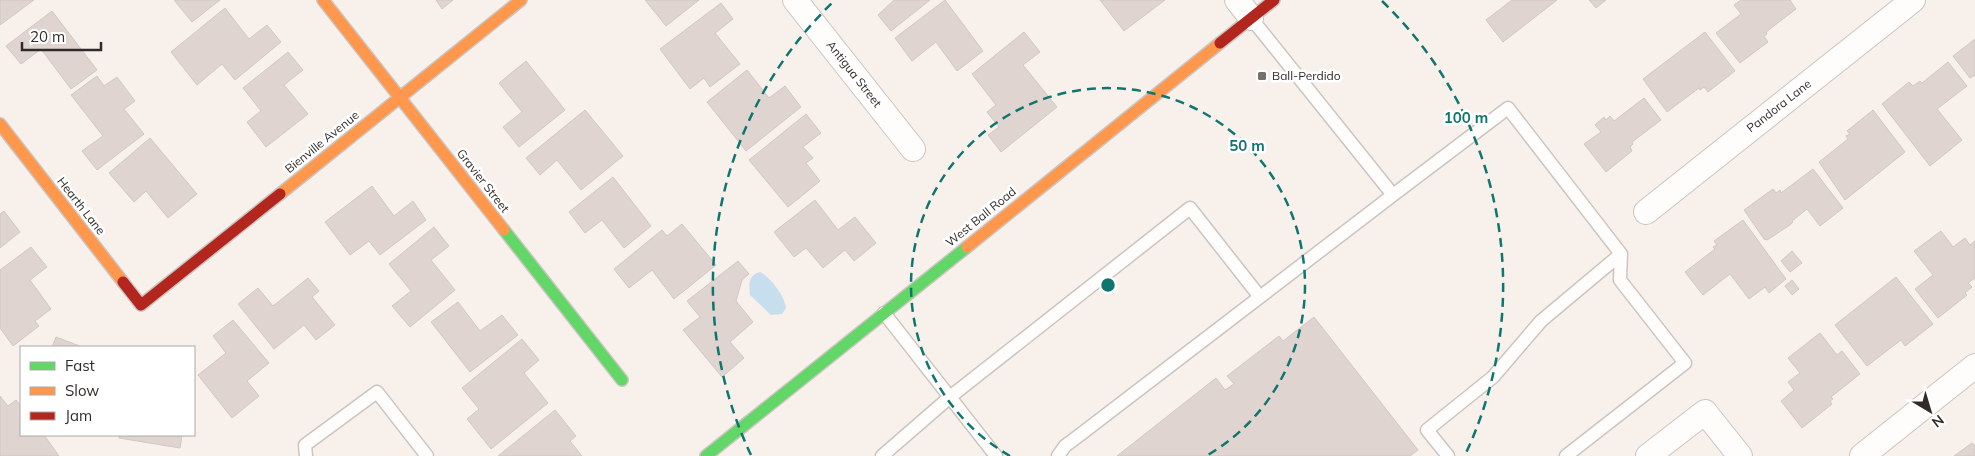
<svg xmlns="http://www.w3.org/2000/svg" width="1975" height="456" viewBox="0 0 1975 456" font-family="Mulish,sans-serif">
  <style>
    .water { fill: #c6deee }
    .building { fill: #dfd4cf; stroke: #cfc8c5 }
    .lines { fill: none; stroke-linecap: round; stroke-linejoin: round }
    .lane-casing { stroke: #cbc5c1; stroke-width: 15 }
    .street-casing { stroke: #cbc5c1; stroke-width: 26 }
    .fast-casing { stroke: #cbc5c1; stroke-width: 14 }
    .slow-casing { stroke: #cbc5c1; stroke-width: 14 }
    .jam-casing { stroke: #cbc5c1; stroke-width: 14 }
    .lane { stroke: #fefdfc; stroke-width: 12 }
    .street { stroke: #fefdfc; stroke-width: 24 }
    .fast { stroke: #63d668; stroke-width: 11 }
    .slow { stroke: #ff974d; stroke-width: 11 }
    .jam { stroke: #b3261e; stroke-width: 11 }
    .ring { fill: none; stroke: #0f766e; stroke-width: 2.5; stroke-dasharray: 9 6 }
    .poi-dot { fill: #76706c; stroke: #fff; stroke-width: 2 }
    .labels { text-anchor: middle; stroke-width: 5; stroke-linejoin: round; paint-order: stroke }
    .street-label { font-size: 12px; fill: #302b28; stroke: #fff }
    .poi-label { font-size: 12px; fill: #302b28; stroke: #fff; text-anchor: start }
    .centre { fill: #0f766e; stroke: #fff; stroke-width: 2.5 }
    .ring-label { font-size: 15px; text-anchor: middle; font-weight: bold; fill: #0f766e; stroke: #fff; stroke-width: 5; stroke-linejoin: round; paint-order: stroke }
  </style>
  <rect width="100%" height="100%" fill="#f8f0eb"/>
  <path class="water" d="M760 272C770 277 785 296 786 308L782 314 771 315 750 295C749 284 748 275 760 272Z"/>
  <path class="building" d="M0 0H34L0 25Z
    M174 0H220L192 22Z
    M436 0H453L442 9Z
    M645 0H699L666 26Z
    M894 0H930L891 31 878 15Z
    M945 0 983 51 957 71 936 42 912 61 895 38Z
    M1100 0H1165L1124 31Z
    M1512 0H1557L1503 42 1486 20Z
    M1589 0H1606L1596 8Z
    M1741 0H1790L1796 9 1766 32 1767 34 1764 36 1768 42 1740 63 1716 33 1741 14 1734 5Z
    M721 3 733 19 715 33 740 64 710 87 704 78 690 89 660 49Z
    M225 8 249 39 267 25 281 42 235 80 222 64 197 85 171 52Z
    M52 11 97 70 71 89 41 49 21 64 6 46Z
    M1024 32 1040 52 1023 65 1057 107 1001 152 988 135 999 127 987 112 996 105 972 74Z
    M1705 32 1735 71 1708 92 1704 87 1700 90 1699 88 1667 112 1643 79Z
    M1975 39V75L1970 78 1953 56Z
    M288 52 303 70 284 85 308 114 266 147 247 122 261 111 243 88Z
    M526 61 565 110 519 147 503 127 522 112 499 83Z
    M1948 62 1967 86 1937 109 1962 140 1930 166 1882 104 1909 82 1913 86 1920 81 1922 83Z
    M747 70 769 98 785 86 801 107 746 151 707 102Z
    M97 76 104 86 117 77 135 101 124 109 144 134 97 170 82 151 103 136 71 95Z
    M1644 98 1661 120 1632 142 1633 144 1630 147 1632 151 1606 172 1584 144 1601 132 1595 125 1604 117 1606 120 1610 116 1614 121Z
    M585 110 623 156 581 190 557 160 540 175 526 158Z
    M1873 110 1905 152 1845 200 1819 162 1848 139 1846 136 1850 134 1847 131Z
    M806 114 821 133 803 147 813 158 806 163 820 181 788 207 749 160Z
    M150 138 197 194 168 218 146 191 134 202 109 173Z
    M1813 169 1843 208 1820 226 1807 209 1792 221 1793 222 1790 225 1767 240 1764 239 1744 210 1773 189 1776 193 1780 190 1781 193Z
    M613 177 651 226 624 248 602 220 585 233 569 212Z
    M372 186 394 216 413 201 426 220 380 255 369 241 350 255 325 222Z
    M815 200 838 230 855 217 876 243 854 261 845 250 823 268 806 248 794 257 774 232Z
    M4 211 20 232 0 248V214Z
    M1743 220 1786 279 1769 293 1765 287 1749 299 1730 274 1703 295 1685 272 1715 249 1713 247 1717 245 1714 241Z
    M682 224 716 265 674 299 652 270 629 288 614 269 662 230 667 236Z
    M434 227 449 246 431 260 455 290 410 327 392 306 411 291 389 264Z
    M1941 231 1953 247 1965 238 1970 245 1975 241V278L1968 283 1972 287 1965 293 1967 295 1938 318 1915 289 1933 275 1914 251Z
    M31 247 47 267 30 280 51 309 35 321 39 326 13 346 0 328V270Z
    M1792 251 1802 263 1790 272 1781 261Z
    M738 261 749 274 742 280 736 301 753 322 730 342 744 358 722 377 683 330 700 317 687 301Z
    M1896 277 1933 324 1905 346 1901 340 1867 366 1835 325Z
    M308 278 319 291 312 297 335 325 316 340 304 325 274 349 238 304 258 288 273 306Z
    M1792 280 1799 289 1792 295 1785 286Z
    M458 302 480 331 502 315 518 335 470 372 431 322Z
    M1314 317 1418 450 1410 456H1117L1216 378 1225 390 1234 384 1227 376 1279 336 1283 341Z
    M233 320 269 363 247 381 259 396 232 418 198 375 226 353 213 336Z
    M1820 333 1837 355 1842 351 1860 374 1831 397 1833 399 1830 401 1832 404 1802 428 1781 401 1794 390 1788 382 1800 373 1788 358Z
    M56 337 82 347H52Z
    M522 339 539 360 524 373 548 403 491 449 467 419 479 409 462 388Z
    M0 396 8 406 16 400 21 406V435H44L59 456H0Z
    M555 410 576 436 570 441 582 456H498Z
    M119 435H182L180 448 119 438Z
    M1972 443 1975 446V456H1954Z"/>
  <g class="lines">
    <g class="lane-casing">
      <path id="lane" d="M1251 18 1393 195 1508 108 1621 254 1620 280 1685 363 1566 456
        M884 313 996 456
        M306 456 305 445 377 392 427 456
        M882 456 950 397 1190 208 1260 297
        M1058 456 1065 446 1081 434 1393 195
        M1448 456 1427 430 1493 377 1541 321 1621 254"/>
    </g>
    <g class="street-casing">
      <path id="street" d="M795 0 913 149
        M1237 0 1251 18
        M1646 212 1913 0
        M1648 456 1705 412 1740 456
        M1862 456 1975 366"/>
    </g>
    <g class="fast-casing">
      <path id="fast" d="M504 230 622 380
        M706 456 967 247"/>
    </g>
    <g class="slow-casing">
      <path id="slow" d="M323 0 504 230
        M0 124 123 282
        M280 194 521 0
        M967 247 1220 43"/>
    </g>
    <g class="jam-casing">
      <path id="jam" d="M1220 43 1274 0
        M123 282 141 305 280 194"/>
    </g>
    <use href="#lane" class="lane"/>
    <use href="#street" class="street"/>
    <use href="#fast" class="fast"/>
    <use href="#slow" class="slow"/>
    <use href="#jam" class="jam"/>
  </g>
  <g class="ring">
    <path d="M1010 456A197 197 0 1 1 1206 456"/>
    <path d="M751 455A395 395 0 0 1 834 1M1382 1A395 395 0 0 1 1465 455"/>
  </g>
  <rect class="poi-dot" x="1257" y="71" width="10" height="10" rx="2.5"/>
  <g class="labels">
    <g class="street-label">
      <text transform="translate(854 74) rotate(52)" y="4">Antigua Street</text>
      <text transform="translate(1779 106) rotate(-38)" y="4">Pandora Lane</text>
      <text transform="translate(322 142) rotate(-39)" y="4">Bienville Avenue</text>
      <text transform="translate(483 181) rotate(52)" y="4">Gravier Street</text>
      <text transform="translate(81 206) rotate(52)" y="4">Hearth Lane</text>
      <text transform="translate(981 217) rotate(-39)" y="4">West Ball Road</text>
    </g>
    <g class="poi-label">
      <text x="1272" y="80">Ball-Perdido</text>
    </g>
  </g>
  <circle cx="1108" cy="285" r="8" class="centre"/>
  <g class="ring-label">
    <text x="1466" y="123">100 m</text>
    <text x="1247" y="151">50 m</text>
  </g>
  <rect x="20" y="346" width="175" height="90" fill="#ffffff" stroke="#acaaa9"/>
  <rect x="30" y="362" width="25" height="8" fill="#63d668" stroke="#acaaa9"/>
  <text x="65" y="371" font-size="15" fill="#302b28">Fast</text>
  <rect x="30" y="387" width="25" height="8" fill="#ff974d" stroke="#acaaa9"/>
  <text x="65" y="396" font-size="15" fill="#302b28">Slow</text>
  <rect x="30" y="412" width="25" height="8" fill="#b3261e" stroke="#acaaa9"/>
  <text x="65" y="421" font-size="15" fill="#302b28">Jam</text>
  <g transform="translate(1930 411) rotate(142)" stroke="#ffffff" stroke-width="4" paint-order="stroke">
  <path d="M0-4L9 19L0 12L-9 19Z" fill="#302b28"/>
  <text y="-8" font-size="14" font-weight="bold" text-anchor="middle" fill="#302b28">N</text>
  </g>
  <path d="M22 42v8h79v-8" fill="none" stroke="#302b28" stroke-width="2.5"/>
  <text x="30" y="42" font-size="15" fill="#302b28" stroke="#ffffff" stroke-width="4" paint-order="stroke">20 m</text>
</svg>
